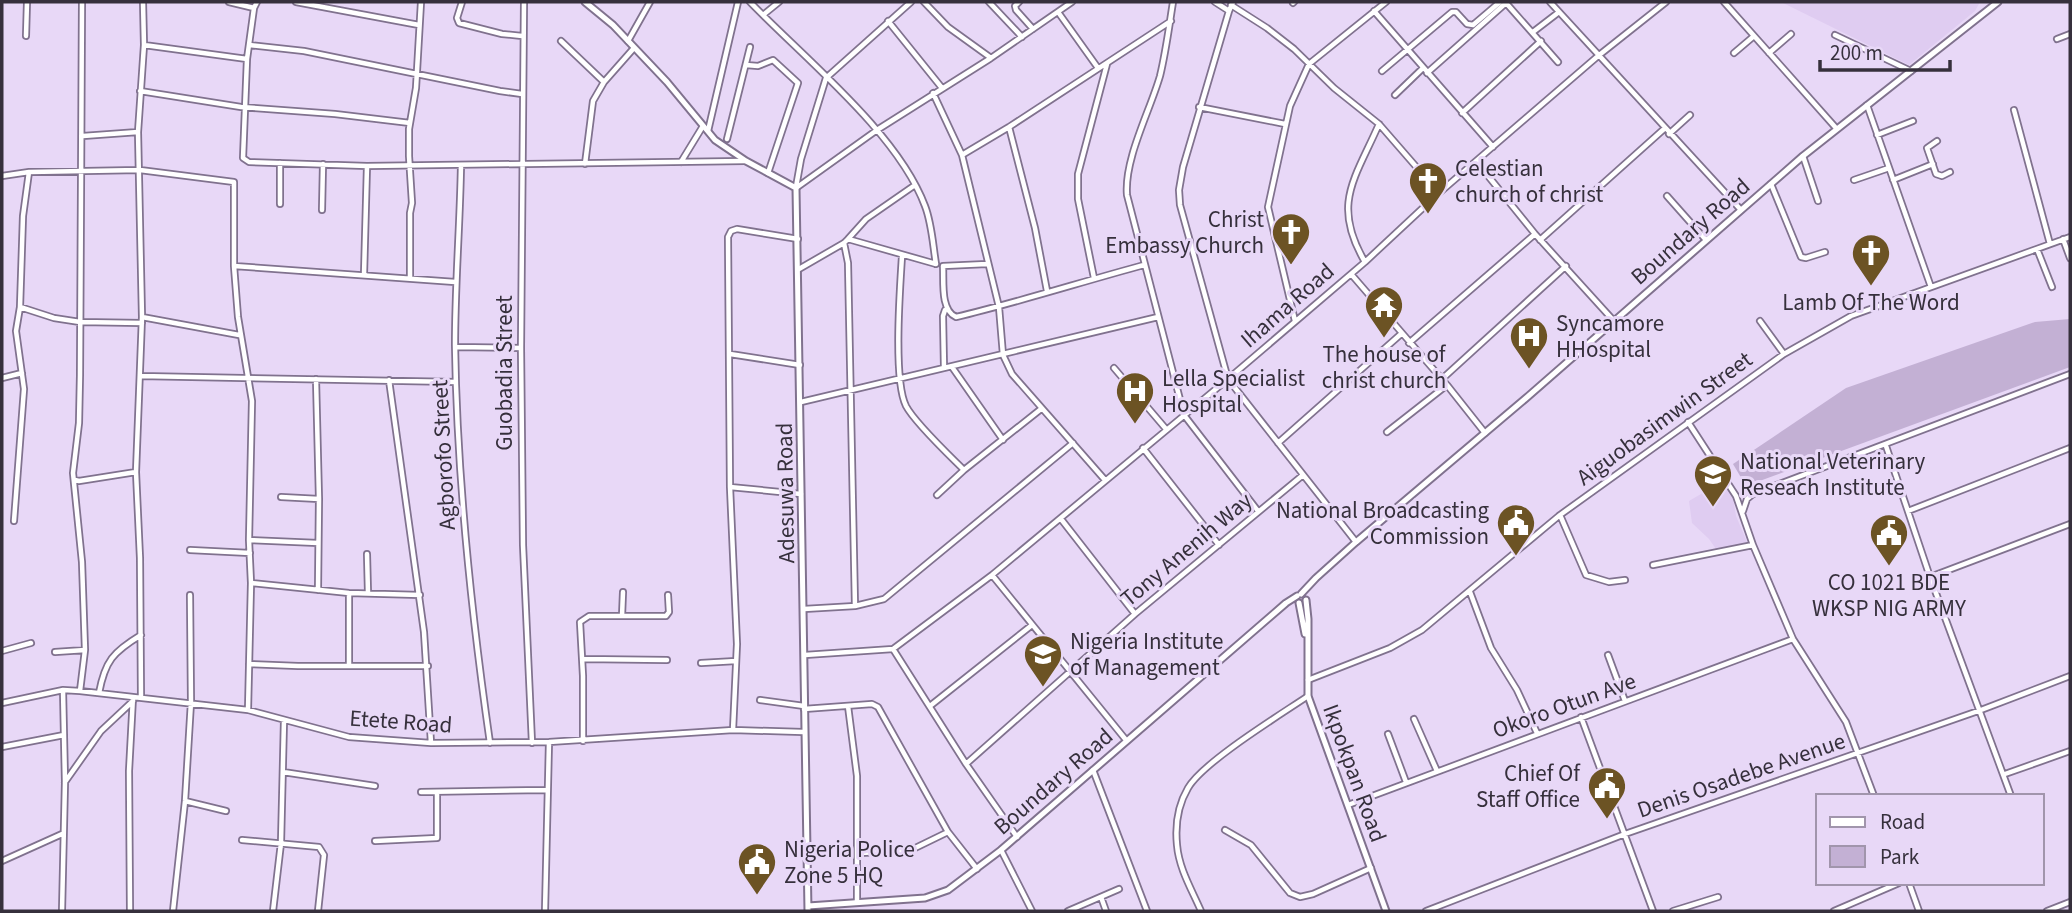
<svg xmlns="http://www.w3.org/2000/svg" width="2072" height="913" viewBox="0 0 2072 913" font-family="'Source Sans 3',sans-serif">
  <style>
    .built { fill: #dfccf1 }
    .green { fill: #c3b0d4 }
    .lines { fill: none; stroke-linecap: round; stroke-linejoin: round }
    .minor-casing { stroke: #80728e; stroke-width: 8 }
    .tertiary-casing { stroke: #80728e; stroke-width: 9 }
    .minor { stroke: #fff; stroke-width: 4.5 }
    .tertiary { stroke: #fff; stroke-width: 5 }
    .labels { text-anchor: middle; stroke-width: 6; stroke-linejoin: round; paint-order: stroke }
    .poi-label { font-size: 23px; fill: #36303c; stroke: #e8d8f7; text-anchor: start }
    .street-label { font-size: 23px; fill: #36303c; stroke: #e8d8f7 }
  </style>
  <rect width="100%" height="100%" fill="#e8d8f7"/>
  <path class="built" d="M1781 2H1980L1975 11 1909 65Z
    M1723 481 1733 498 1736 516 1747 542 1721 550 1716 549 1709 539 1692 523 1689 501Z"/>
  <path class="green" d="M2070 319V367L1746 486 1733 464 1846 388 2035 322Z"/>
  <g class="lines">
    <g class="minor-casing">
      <path id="minor" d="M229 2 254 8
        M257 2 254 8 247 59 243 158 249 162 367 166 745 161
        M296 2 419 25
        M462 2 457 18 459 23 502 34 522 36
        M524 2 521 348 523 545 532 743
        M750 2C804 58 898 133 925 206 932 224 933 246 936 264
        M924 2 948 27 991 58
        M989 2 1022 37
        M1019 2 1015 6 1016 10 1033 29
        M1173 2C1169 27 1166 51 1160 76 1150 111 1124 159 1127 195L1184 415 1258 511
        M1215 2 1229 11
        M1233 2 1229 11 1183 167 1179 190 1180 205 1228 379 1356 542
        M1550 2 1741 210
        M1724 2 1836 128
        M1293 3 1294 2
        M1231 5 1267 28 1294 49 1334 88 1379 124 1439 193
        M1374 11 1493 147
        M1058 12 1098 68
        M763 15 779 2
        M888 21 942 88
        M1533 32 1559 12
        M1835 35 1911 71
        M26 36 27 2
        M2057 39 2070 34
        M561 41 604 82
        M628 41 650 2
        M144 45 247 59
        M249 45 304 51 500 91 522 94
        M1734 53 1754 36
        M1769 53 1791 34
        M746 65 758 66 773 60 798 83 768 173
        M1382 71 1452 12H1456L1467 24 1473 25 1500 2
        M1427 73 1506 3 1558 62
        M140 91 241 107 335 114 410 123
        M933 93 962 155 999 307 1003 355 1012 374 1105 480
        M1395 95 1423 68
        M1867 105 1931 287
        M1199 107 1285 124
        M2014 110 2050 244
        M1462 113 1541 41
        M1009 127 1035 228 1047 291
        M708 131 738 2
        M1669 134 1690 115
        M1877 135 1913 121
        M83 136 138 132
        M727 139 750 47
        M1937 141 1927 148 1936 174 1942 176 1950 172
        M962 155 1009 127 1171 21
        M1803 156 1818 201
        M1476 161 1535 234 1613 320
        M681 162 703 126
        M585 164 593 101 604 82 634 48
        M461 165C460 225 455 285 455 345 457 479 471 611 490 743
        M2 176 29 172 140 170 234 182V266L238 317 252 401 249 540 251 583 248 710
        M1854 180 1889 168
        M1893 180 1933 164
        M1771 184 1801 257 1806 258 1825 252
        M796 187 801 159 826 78 911 2
        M796 188 877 130 991 58 1072 2
        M1667 196 1706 240
        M280 204V163
        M322 210 323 164
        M848 239 866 219 915 185
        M2063 239 2070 258
        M1540 240 1664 129
        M844 243 848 263 855 606
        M2037 249 2052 287
        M902 256C900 288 893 380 906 406 915 423 949 455 964 470
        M1365 262C1331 204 1355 179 1379 124
        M987 264 943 266C944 281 940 310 956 317 1019 302 1081 282 1144 265
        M234 266 455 282
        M799 269 844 243 848 239 936 264
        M1351 274 1447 385 1485 433
        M364 275 367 166
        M410 278V213L412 203 409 156V129L416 88 421 2
        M1094 278 1078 199V174L1107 64
        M20 307 54 318 80 322 142 323
        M142 317 239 335
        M1295 321 1268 207 1290 106 1309 64 1386 2
        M1760 321 1784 354
        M1409 343 1535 234
        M455 347 521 348
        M730 354 800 365
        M952 367 1003 440
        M944 368 943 316 945 310
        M1114 368 1166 429
        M140 376 456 382
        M2 378 22 373
        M316 379 319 499 318 590
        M1442 379 1566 266
        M389 380 424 632 431 743
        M801 402 1158 317
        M1688 422 1736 496 1753 545 1793 639 1846 722 1874 796
        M1387 432 1447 385
        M1278 443 1401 334
        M1886 446 1930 577 2011 796
        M1143 448 1219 545
        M75 480 79 481 136 472
        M730 487 801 494
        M937 495 964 470 1041 409
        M281 497 319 499
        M1743 511 1747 499 1753 494 2070 374
        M1908 511 2070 448
        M1560 515 1586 575 1609 582 1625 580
        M1061 519 1135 614
        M14 521 24 389 16 331 20 307 23 216 29 172
        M249 540 318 543
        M190 550 250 553
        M367 554 368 593
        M1653 565 1753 545
        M992 575 1126 740
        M1930 577 2070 524
        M251 583 349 593 420 595
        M1470 592 1491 648 1517 690 1537 733
        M804 609 855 606 884 599 1073 443
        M622 616 623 592
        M893 649 966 764 1017 837
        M2 651 31 643
        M55 652 85 650
        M805 655 893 649 992 575 1228 379 1365 262 1439 193 1598 56 1666 2
        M1608 655 1625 701
        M582 659 667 660
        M701 663 736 661
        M249 664 298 666H428
        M349 666V593
        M1308 680 1390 648 1422 630 1560 515 1784 354 1851 316 2070 237
        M80 691 85 650 82 562 73 473 79 423 80 375 82 2
        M99 693C105 661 113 652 141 635
        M141 698 140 558 136 472 142 317 138 132 144 45 143 2
        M760 700 804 706
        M2 703 63 690 80 691 248 710 349 737 431 743 549 742 733 730 803 732
        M848 706 857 776V902
        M930 706 1032 625
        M804 709 872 704 878 707 948 832 977 869
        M1581 717 1653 911
        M1414 719 1437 771
        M733 730 737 644 730 487 728 237 731 231 737 229 798 239
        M1388 734 1406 782
        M583 741V676L580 622 589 616H666L669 612 668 595
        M2 747 64 735
        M966 764 1135 614 1303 475
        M1093 770 1147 911
        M283 772 375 786
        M2005 774 2070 751
        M65 782 101 731 133 701
        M421 792 547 790
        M185 801 226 811
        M1348 805 1793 639
        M1225 830 1251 845 1290 893 1300 897 1313 894 1371 868
        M242 840 319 847 324 855 318 911
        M375 841 437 838V792
        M1001 850 1032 911
        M859 853 909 851 948 832
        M2 861 62 834
        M1909 883 1919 911
        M1101 897 1106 911
        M62 911 65 782 63 690
        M130 911 129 771 133 697
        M173 911 185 801 191 702 190 595
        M273 911 281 843 284 720
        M545 911 549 742
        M1068 911 1119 889
        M1201 911C1192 890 1179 869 1177 845 1175 825 1178 805 1188 788 1203 762 1280 715 1308 696
        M1426 911 1625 834 1981 710 2070 676
        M1673 911 1718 897
        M1834 911 1899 883
        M2047 911 2070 902"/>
    </g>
    <g class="tertiary-casing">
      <path id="tertiary" d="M585 2 613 25 667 82 715 140 746 161 796 188 808 911
        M1301 594 1316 578 1356 542 1525 399 1803 156 1998 2
        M1306 600 1308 619V696L1386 911
        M1299 603 1305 634
        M808 906 925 898 948 890 1001 850 1286 603 1297 596"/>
    </g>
    <use href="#minor" class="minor"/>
    <use href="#tertiary" class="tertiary"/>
  </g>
  <defs>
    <g id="church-pin" transform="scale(2.0125)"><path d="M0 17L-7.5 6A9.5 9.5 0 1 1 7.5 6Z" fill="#6c5324" stroke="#e8d8f7"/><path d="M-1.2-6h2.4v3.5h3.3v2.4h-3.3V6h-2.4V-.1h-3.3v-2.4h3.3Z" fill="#fff"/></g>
    <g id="temple-pin" transform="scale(2.0125)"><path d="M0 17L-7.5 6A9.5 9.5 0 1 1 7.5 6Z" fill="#6c5324" stroke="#e8d8f7"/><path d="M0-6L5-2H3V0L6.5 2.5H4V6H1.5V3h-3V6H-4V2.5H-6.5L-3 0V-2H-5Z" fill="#fff"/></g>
    <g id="hospital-pin" transform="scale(2.0125)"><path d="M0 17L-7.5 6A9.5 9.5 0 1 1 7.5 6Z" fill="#6c5324" stroke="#e8d8f7"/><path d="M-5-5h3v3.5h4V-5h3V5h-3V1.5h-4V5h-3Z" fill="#fff"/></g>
    <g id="university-pin" transform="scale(2.0125)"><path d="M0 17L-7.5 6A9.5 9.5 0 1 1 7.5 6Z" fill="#6c5324" stroke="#e8d8f7"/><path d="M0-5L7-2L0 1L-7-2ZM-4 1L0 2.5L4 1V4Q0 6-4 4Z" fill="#fff"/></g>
    <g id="civic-pin" transform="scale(2.0125)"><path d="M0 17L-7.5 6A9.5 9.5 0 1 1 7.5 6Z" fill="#6c5324" stroke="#e8d8f7"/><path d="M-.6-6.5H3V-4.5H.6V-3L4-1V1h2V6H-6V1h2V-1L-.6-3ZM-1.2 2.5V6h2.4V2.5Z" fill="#fff"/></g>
  </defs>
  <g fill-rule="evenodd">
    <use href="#church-pin" x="1428" y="181"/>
    <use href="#church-pin" x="1291" y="232"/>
    <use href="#church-pin" x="1871" y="253"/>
    <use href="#temple-pin" x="1384" y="305"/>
    <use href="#hospital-pin" x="1529" y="336"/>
    <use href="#hospital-pin" x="1135" y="391"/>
    <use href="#university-pin" x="1713" y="474"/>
    <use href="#civic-pin" x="1516" y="523"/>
    <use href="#civic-pin" x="1889" y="533"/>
    <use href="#university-pin" x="1043" y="654"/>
    <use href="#civic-pin" x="1607" y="786"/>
    <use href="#civic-pin" x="757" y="862"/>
  </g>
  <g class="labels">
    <g class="poi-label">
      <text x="1455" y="176">Celestian<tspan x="1455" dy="26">church of christ</tspan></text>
      <text x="1264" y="227" text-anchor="end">Christ<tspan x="1264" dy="26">Embassy Church</tspan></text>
      <text x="1871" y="310" text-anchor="middle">Lamb Of The Word</text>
      <text x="1556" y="331">Syncamore<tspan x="1556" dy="26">HHospital</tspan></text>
      <text x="1384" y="362" text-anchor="middle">The house of<tspan x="1384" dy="26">christ church</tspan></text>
      <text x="1162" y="386">Lella Specialist<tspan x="1162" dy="26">Hospital</tspan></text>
      <text x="1740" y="469">National Veterinary<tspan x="1740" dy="26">Reseach Institute</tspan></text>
      <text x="1489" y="518" text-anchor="end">National Broadcasting<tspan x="1489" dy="26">Commission</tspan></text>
      <text x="1889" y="590" text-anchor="middle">CO 1021 BDE<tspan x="1889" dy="26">WKSP NIG ARMY</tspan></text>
      <text x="1070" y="649">Nigeria Institute<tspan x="1070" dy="26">of Management</tspan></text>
      <text x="1580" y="781" text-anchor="end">Chief Of<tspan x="1580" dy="26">Staff Office</tspan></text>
      <text x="784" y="857">Nigeria Police<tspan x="784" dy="26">Zone 5 HQ</tspan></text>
    </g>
    <g class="street-label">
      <text transform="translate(1690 231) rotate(-41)" y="8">Boundary Road</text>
      <text transform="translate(1287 305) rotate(-41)" y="8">Ihama Road</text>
      <text transform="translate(504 373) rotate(-90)" y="8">Guobadia Street</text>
      <text transform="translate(1664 418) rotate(-36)" y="8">Aiguobasimwin Street</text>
      <text transform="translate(443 455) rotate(-93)" y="8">Agborofo Street</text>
      <text transform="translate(785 493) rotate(-91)" y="8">Adesuwa Road</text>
      <text transform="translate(1186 549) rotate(-40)" y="8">Tony Anenih Way</text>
      <text transform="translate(1564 705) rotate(-20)" y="8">Okoro Otun Ave</text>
      <text transform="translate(401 721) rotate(4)" y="8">Etete Road</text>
      <text transform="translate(1355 773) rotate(70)" y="8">Ikpokpan Road</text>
      <text transform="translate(1741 775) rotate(-19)" y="8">Denis Osadebe Avenue</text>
      <text transform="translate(1053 781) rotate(-41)" y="8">Boundary Road</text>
    </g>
  </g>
  <rect width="2072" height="913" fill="none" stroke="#36303c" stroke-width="7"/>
  <rect x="1816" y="794" width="228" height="91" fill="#e8d8f7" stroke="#a195ac" stroke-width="2"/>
  <rect x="1830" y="817" width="35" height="10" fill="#ffffff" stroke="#a195ac" stroke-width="2"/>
  <text x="1880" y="829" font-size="21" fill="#36303c">Road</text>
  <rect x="1830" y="846" width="35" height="21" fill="#c3b0d4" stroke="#a195ac" stroke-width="2"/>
  <text x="1880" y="864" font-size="21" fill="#36303c">Park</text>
  <path d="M1820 60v10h130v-10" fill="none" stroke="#36303c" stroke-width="3.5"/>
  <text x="1830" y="60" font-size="21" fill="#36303c" stroke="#e8d8f7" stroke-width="5" paint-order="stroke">200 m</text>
</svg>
